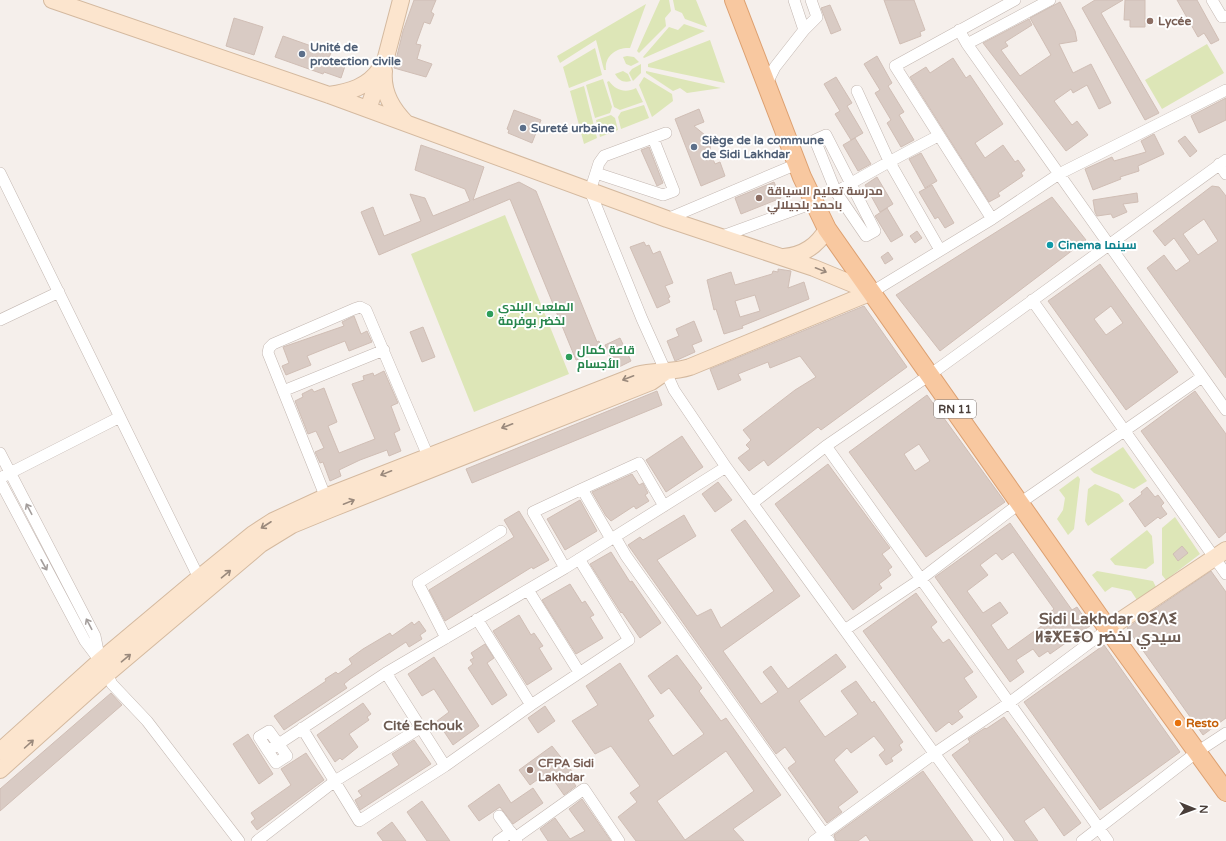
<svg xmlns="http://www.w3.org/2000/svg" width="1226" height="841" viewBox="0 0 1226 841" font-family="'Varela Round',Cairo,'Noto Sans Tifinagh',sans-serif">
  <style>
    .green { fill: #dde6b7 }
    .building { fill: #d9cbc4; stroke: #d0beb5; fill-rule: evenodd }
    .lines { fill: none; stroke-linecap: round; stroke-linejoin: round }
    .street-casing { stroke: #c3b7b1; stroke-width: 12 }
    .secondary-casing { stroke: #d4b99f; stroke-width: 18 }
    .primary-casing { stroke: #dda070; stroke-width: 20 }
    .street { stroke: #fff; stroke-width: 11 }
    .secondary { stroke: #fce5ce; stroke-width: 16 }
    .primary { stroke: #f8c8a0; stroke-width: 18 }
    .oneway { stroke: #9a897c }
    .oneway2 { stroke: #a49e9c }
    .education-dot { fill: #8d6e63; stroke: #fff; stroke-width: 1.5 }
    .service-dot { fill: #5c6f8a; stroke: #fff; stroke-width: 1.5 }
    .culture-dot { fill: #0f9aa8; stroke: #fff; stroke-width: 1.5 }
    .leisure-dot { fill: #2e9e5b; stroke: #fff; stroke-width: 1.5 }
    .food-dot { fill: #e8710a; stroke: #fff; stroke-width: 1.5 }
    .labels { text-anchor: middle; stroke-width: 4; stroke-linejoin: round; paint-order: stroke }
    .shield { fill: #fff; stroke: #807874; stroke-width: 1 }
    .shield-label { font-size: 11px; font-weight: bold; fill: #493e39 }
    .education-label { font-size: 12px; font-weight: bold; fill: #785e54; stroke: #fff; text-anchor: start }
    .service-label { font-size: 12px; font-weight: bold; fill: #4e5e75; stroke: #fff; text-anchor: start }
    .culture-label { font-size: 12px; font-weight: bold; fill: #0d838f; stroke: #fff; text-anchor: start }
    .leisure-label { font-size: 12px; font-weight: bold; fill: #27864d; stroke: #fff; text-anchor: start }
    .food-label { font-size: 12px; font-weight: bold; fill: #c56008; stroke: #fff; text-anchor: start }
    .quarter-label { font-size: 14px; font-weight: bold; fill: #6b5a51; stroke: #fff }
    .district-label { font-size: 16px; font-weight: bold; fill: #6b5a51; stroke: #fff }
  </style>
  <rect width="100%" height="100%" fill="#f5efeb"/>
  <path class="green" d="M660 0H669L671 11 665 18 666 26 639 53 637 51Z
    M673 0H696L707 27 685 19 682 13 675 10Z
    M646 4 630 48C617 47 604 56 606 70H604L596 40 560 63 557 56Z
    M684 24 705 31 644 58 643 57 669 27 678 30Z
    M710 40 725 83 648 67V64Z
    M1207 44 1224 73 1162 109 1145 80Z
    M595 48 602 75 569 88 563 67Z
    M627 56 634 57 639 62 631 66 626 64 623 57Z
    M641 64V73L633 81 629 73 632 69Z
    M623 71 628 74 631 81C624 83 619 81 615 74Z
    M646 71 721 88 687 93 680 88 673 91 646 73Z
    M644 77 672 94 673 101 652 117 639 85Z
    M603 79 612 107 610 113 595 118 586 85Z
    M609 81C616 91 626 93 636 88L643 102 620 110 614 107 607 82Z
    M584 86 597 138 584 144 570 91Z
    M644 105 649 118 621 129 618 117 621 112Z
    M611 115 615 118 618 130 600 137 596 120Z
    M505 215 569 374 474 412 411 254Z
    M1123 447 1147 481 1134 489 1094 473 1090 469Z
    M1078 476 1080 479 1074 529 1068 535 1057 519 1063 510 1065 498 1059 490Z
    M1095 484 1119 494 1124 501 1088 526 1085 521 1088 489Z
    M1175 517 1200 554 1166 580 1162 575V528Z
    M1147 530 1152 536 1154 563 1146 569 1115 565 1110 559Z
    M1097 571 1153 581 1156 587 1137 600 1131 591 1112 587 1105 592 1092 575Z"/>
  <path class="building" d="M414 0H436L431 12 434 14 430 24 424 22 416 44 421 45 417 59 432 64 426 77 394 68 403 31Z
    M884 0H914L925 30 920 32 921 36 900 44Z
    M1095 0H1123L1101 13 1159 113 1145 120 1082 8Z
    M1125 0H1145V27H1130V20H1124Z
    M1177 0H1197L1219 40 1211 44 1204 33 1198 37Z
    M1060 2 1075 31 1077 41 1059 44 1073 73 1091 64 1111 103 1099 109 1087 85 1073 93 1071 89 1054 101 1072 125 1077 121 1088 135 1066 151 983 43 1029 19 1032 25 1005 42 1008 46 1001 50 1020 76 1051 55 1030 18Z
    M830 5 841 30 831 34 821 8Z
    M234 18 263 27 254 55 226 46Z
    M283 36 331 53 329 57 346 63 341 78 324 72 323 74 275 57Z
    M877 56 892 83 888 86 904 112 899 115 914 140 901 147 887 123 891 120 875 93 880 90 864 64Z
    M953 58 966 78 970 75 1003 124 975 143 985 158 1003 145 1015 162 1018 160 1025 170 1021 173 1023 176 998 193 1000 196 989 202 910 77 926 67 930 73Z
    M836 77 852 103 847 106 863 133 851 140 835 114 840 111 824 84Z
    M1226 98V120L1199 133 1191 116Z
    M699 109 704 122 694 126 711 140 710 152 715 164 720 162 725 176 701 186 675 119Z
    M514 110 541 120 532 143 508 133 509 130 507 129Z
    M1154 134 1164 154 1138 166 1139 171 1120 177 1121 179 1093 190 1085 169 1112 157 1114 161 1146 152 1141 141Z
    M1185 136 1197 151 1190 157 1178 141Z
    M855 138 871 164 858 171 843 145Z
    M421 145 484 167 473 200 519 182 536 191 597 342 599 341 602 349 576 360 510 199 379 255 361 212 373 207 384 236 421 221 410 194 425 198 433 216 470 201 465 189 415 170Z
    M649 147 663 183 657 186 641 150Z
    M921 153 937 181 925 188 909 159Z
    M877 177 893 204 880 212 865 185Z
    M774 182 781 198 741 214 735 198Z
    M932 185 954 223 945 228 938 217 935 219 919 192Z
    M1212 186 1219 187 1226 196V378L1147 268 1164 255 1176 271 1190 261 1174 238 1165 246 1153 231ZM1204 219 1218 241 1198 255 1183 234Z
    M1137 193 1138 202 1123 204 1127 212 1113 218 1111 214 1097 216 1095 212 1093 200Z
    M1052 197 1086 240 940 351 896 295Z
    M887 208 903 235 891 242 875 216Z
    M917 231 922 238 915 243 910 236Z
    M644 242 646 246 649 245 653 254 660 251 673 283 665 286 670 297 668 298 670 302 657 308 630 247Z
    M888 252 893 259 885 264 881 257Z
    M1100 264 1178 372 1126 410 1048 301ZM1111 306 1123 323 1106 335 1094 319Z
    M778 269 791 271 788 288 804 282 809 299 742 326 743 328 724 334 716 309 714 310 707 280 731 272 735 285 772 274 773 271 778 272ZM755 295 760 311 740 317 735 301Z
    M864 306 907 367 821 430 818 427 768 466 764 460 749 471 738 458 750 449 746 445 751 440 743 430 795 390 816 377 800 356 770 368 768 362 738 374 741 380 718 390 710 369Z
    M354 316 361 334 367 331 372 342 349 351 345 341 327 348 307 356 311 365 286 375 282 366 289 363 283 347 344 326 342 322Z
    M694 321 702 341 692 345 695 352 675 361 667 341 679 336 676 329Z
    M423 327 435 357 422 362 410 332Z
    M620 338 631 361 615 369 605 345Z
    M384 371 398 403 391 406 400 430 394 433 401 451 389 456 387 450 360 460 339 470 341 476 330 481 323 462 320 463 315 452 324 448 316 431 308 434 295 401 303 397 302 394 312 389 314 392 324 388 337 422 328 426 339 453 375 439 352 384 364 380 363 376 373 373 374 376Z
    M657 391 662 405 472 483 466 469Z
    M1195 391 1226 434V532L1219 538 1141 431Z
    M927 395 1005 502 926 557 849 452ZM919 444 930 461 915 471 904 454Z
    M682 436 703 467 666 492 646 460Z
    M828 464 890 548 882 554 892 567 888 570 891 575 879 584 882 588 853 610 775 504Z
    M632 474 639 485 643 483 648 493 645 495 649 501 636 509 634 506 611 521 606 516 592 492Z
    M718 482 732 500 715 512 702 494Z
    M1147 487 1155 497 1158 495 1164 503 1161 506 1167 514 1160 519 1158 517 1145 527 1129 504 1142 494 1141 492Z
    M580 500 597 531 565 550 547 519Z
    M519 511 549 560 533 569 532 567 445 621 429 590 514 537 504 520Z
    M684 515 696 536 657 560 697 616 711 609 721 628 774 591 731 530 745 520 800 596 723 651 761 704 778 692 763 672 771 666 788 689 836 654 846 667 799 701 825 737 858 714 841 691 856 681 872 703 874 701 903 742 899 745 902 750 891 758 893 761 886 765 879 755 885 750 874 736 851 753 847 748 834 760 858 792 838 807 842 812 827 823 788 768 796 762 785 747 776 754 628 545 640 537 643 540Z
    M1010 523 1072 610 1077 607 1090 626 1050 654 1048 651 1039 657 1033 649 1016 660 1024 672 1010 682 935 577ZM1013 552 1054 609 1048 614 1050 616 1045 619 1047 622 1008 650 991 625 1008 613 1000 602 983 613 967 591 988 575 980 565 996 553 1002 560Z
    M1182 546 1188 553 1178 561 1173 554Z
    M611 552 630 582 632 581 661 623 640 638 622 612 621 613 590 564Z
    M1211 571 1226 592V718L1203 735 1127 628Z
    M570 584 582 603 585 601 594 615 590 617 603 638 576 654 542 600Z
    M916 593 937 622 931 627 943 643 949 639 973 672 964 678 977 697 958 711 963 717 952 725 949 722 936 732 863 631Z
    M519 615 531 635 534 633 543 646 539 648 552 669 527 685 493 631Z
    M419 621 426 631 420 635 422 639 409 647 406 642 350 679 344 684 347 688 284 730 274 716 326 681 325 679 336 672 338 674 352 664 349 659 363 649 390 633 392 636 412 622 414 625Z
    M485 644 494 658 487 663 507 695 492 705 468 668 473 664 470 660 474 658 471 653Z
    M1104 645 1180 752 1100 810 1024 702Z
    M677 655 702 688 699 691 721 721 726 718 781 795 733 829 744 841H636L618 817 637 802 630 793 640 786 611 746 595 754 572 721 598 705 586 686 620 663 654 716 648 720 673 756 704 734 669 688 661 694 648 676ZM726 751 754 791 685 840 657 801Z
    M434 657 479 726 453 745 437 721 449 712 434 689 422 696 408 674Z
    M111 693 122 705 0 811V789Z
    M363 703 371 714 367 717 369 720 349 734 358 747 342 760 340 758 335 762 317 735Z
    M545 706 555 721 538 733 528 718Z
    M1004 717 1081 823 1064 836 1044 807 1024 821 1038 841H1015L952 755 970 742 968 739 985 728 986 729Z
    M248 734 273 774 259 784 233 744Z
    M414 740 431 764 360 810 355 800 362 796 358 791 399 765 392 754Z
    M552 746 576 776 571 779 576 786 564 795 548 772 530 785 519 770Z
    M306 753 324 780 257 830 251 822 255 819 251 813 291 785 281 769Z
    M923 771 973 841H870L866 835 858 841H836L834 835Z
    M499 784 511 803 533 788 543 803 513 824 500 807 479 821 468 806Z
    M582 799 611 841H548L540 829 555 818 570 839 585 831 569 809Z
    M422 801 450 841H427L407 812Z
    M392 822 406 841H383L377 833Z"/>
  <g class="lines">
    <g class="street-casing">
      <path id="street" d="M1212 0 1222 17 1226 16
        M804 30 817 17 811 0
        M959 30 967 44 1226 410
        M967 44 1050 0
        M766 85 775 67 804 30 794 0
        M857 91 889 161 940 250
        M666 133 604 156 599 163 590 191 642 319 674 390 726 467 998 841
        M1219 164 1226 174
        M0 173 199 578
        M596 173 663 195 674 191 653 138
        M836 192 815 140 826 135 875 231 866 236 836 192C870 172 903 154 938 136
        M667 219 797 164
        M992 219 895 66 1015 0
        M720 237 813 203
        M872 292 992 219 1059 174 1226 90
        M1032 300 1226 574
        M0 320 59 292
        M283 391 384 350
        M826 446 1108 841
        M0 453 95 636 100 661
        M4 476 120 417
        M0 481 85 641 100 661 112 684 147 721 239 841
        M582 489 639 463 664 506
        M754 502 826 446 931 374 1226 160
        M328 503 268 353 269 348 273 344 354 309 360 307 366 310 428 456
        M615 537 626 556 829 841
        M565 568 533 512 582 489 611 539
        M528 590 579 672
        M477 619 531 705
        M846 629 921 579 1020 503 1202 377
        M446 638 418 583 501 531
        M386 673 445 766
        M302 728 359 821 445 766 531 705 629 640 579 559
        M268 751 276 763 287 756 269 731 259 737 268 751 386 673 565 568 726 467
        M499 816 517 841
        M515 838 584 789 619 841
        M257 841 335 781 420 728
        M498 841 511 832
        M814 841 935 753 1009 703 1108 629
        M1082 841 1197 752 1226 733"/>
    </g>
    <g class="secondary-casing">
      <path id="secondary" d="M52 0 329 95 667 219 814 268 872 292
        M384 71C382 91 392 109 406 123
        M329 95C349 92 368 87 380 69
        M368 109 385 61 401 0
        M784 257C804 255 817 246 827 229
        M1108 629 1226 550
        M0 751 100 661 199 578 253 534 273 521 325 497 637 375C655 370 672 373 690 367L872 292
        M0 770 106 675 261 544 292 525 331 509 651 382 664 373"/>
    </g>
    <g class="primary-casing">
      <path id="primary" d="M734 0 802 177 827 229 1108 629 1226 792"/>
    </g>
    <use href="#street" class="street"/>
    <use href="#secondary" class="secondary"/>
    <use href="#primary" class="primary"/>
  </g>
  <defs><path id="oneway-shaft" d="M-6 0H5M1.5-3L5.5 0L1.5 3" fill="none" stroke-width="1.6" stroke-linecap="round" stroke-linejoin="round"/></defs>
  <g class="oneway">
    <use href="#oneway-shaft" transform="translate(821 270) rotate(22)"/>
    <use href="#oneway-shaft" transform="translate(628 378) rotate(159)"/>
    <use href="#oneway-shaft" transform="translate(507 426) rotate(159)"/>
    <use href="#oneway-shaft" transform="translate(386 473) rotate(158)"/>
    <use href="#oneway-shaft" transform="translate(349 502) rotate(-22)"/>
    <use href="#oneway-shaft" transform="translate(266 525) rotate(147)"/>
    <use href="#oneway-shaft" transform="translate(226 574) rotate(-40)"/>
    <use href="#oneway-shaft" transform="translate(126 658) rotate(-40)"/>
    <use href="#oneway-shaft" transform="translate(29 744) rotate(-42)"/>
  </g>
  <g class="oneway2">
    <use href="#oneway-shaft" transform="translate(29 509) rotate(-118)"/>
    <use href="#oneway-shaft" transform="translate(44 565) rotate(61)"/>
    <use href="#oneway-shaft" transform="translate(89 624) rotate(-118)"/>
  </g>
  <g class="education-dot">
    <circle cx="1150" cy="21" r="4"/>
    <circle cx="759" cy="198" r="4"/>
    <circle cx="530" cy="770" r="4"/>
  </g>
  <g class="service-dot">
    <circle cx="302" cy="54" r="4"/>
    <circle cx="523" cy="128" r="4"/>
    <circle cx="694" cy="147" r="4"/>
  </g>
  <circle class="culture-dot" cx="1050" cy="245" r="4"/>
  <g class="leisure-dot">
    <circle cx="490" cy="314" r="4"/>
    <circle cx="569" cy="357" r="4"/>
  </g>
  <circle class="food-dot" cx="1178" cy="723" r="4"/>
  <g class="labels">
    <rect class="shield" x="934" y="400" width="42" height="18" rx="3"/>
    <g class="shield-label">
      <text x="955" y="413">RN 11</text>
    </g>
    <g class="education-label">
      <text x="1158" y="25">Lycée</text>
      <text x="767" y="195">مدرسة تعليم السياقة<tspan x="767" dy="14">باحمد بلجيلالي</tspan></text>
      <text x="538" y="767">CFPA Sidi<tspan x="538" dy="14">Lakhdar</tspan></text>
    </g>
    <g class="service-label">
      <text x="310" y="51">Unité de<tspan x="310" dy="14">protection civile</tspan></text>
      <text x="531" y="132">Sureté urbaine</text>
      <text x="702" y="144">Siège de la commune<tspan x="702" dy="14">de Sidi Lakhdar</tspan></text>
    </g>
    <g class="culture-label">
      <text x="1058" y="249">Cinema سينما</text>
    </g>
    <g class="leisure-label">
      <text x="498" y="311">الملعب البلدي<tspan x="498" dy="14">لخضر بوفرمة</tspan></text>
      <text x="577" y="354">قاعة كمال<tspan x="577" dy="14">الأجسام</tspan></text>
    </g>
    <g class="food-label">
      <text x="1186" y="727">Resto</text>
    </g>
    <g class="quarter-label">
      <text x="423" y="730">Cité Echouk</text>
    </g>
    <g class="district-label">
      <text x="1108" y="624">Sidi Lakhdar ⵙⵉⴷⵉ<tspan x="1108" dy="18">ⵍⴻⵅⴹⴻⵔ سيدي لخضر</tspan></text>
    </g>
  </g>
  <g transform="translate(1194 809) rotate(91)" stroke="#ffffff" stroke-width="3" paint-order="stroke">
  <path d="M0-3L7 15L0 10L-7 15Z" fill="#493e39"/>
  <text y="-6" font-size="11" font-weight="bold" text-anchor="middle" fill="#493e39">N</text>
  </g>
</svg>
